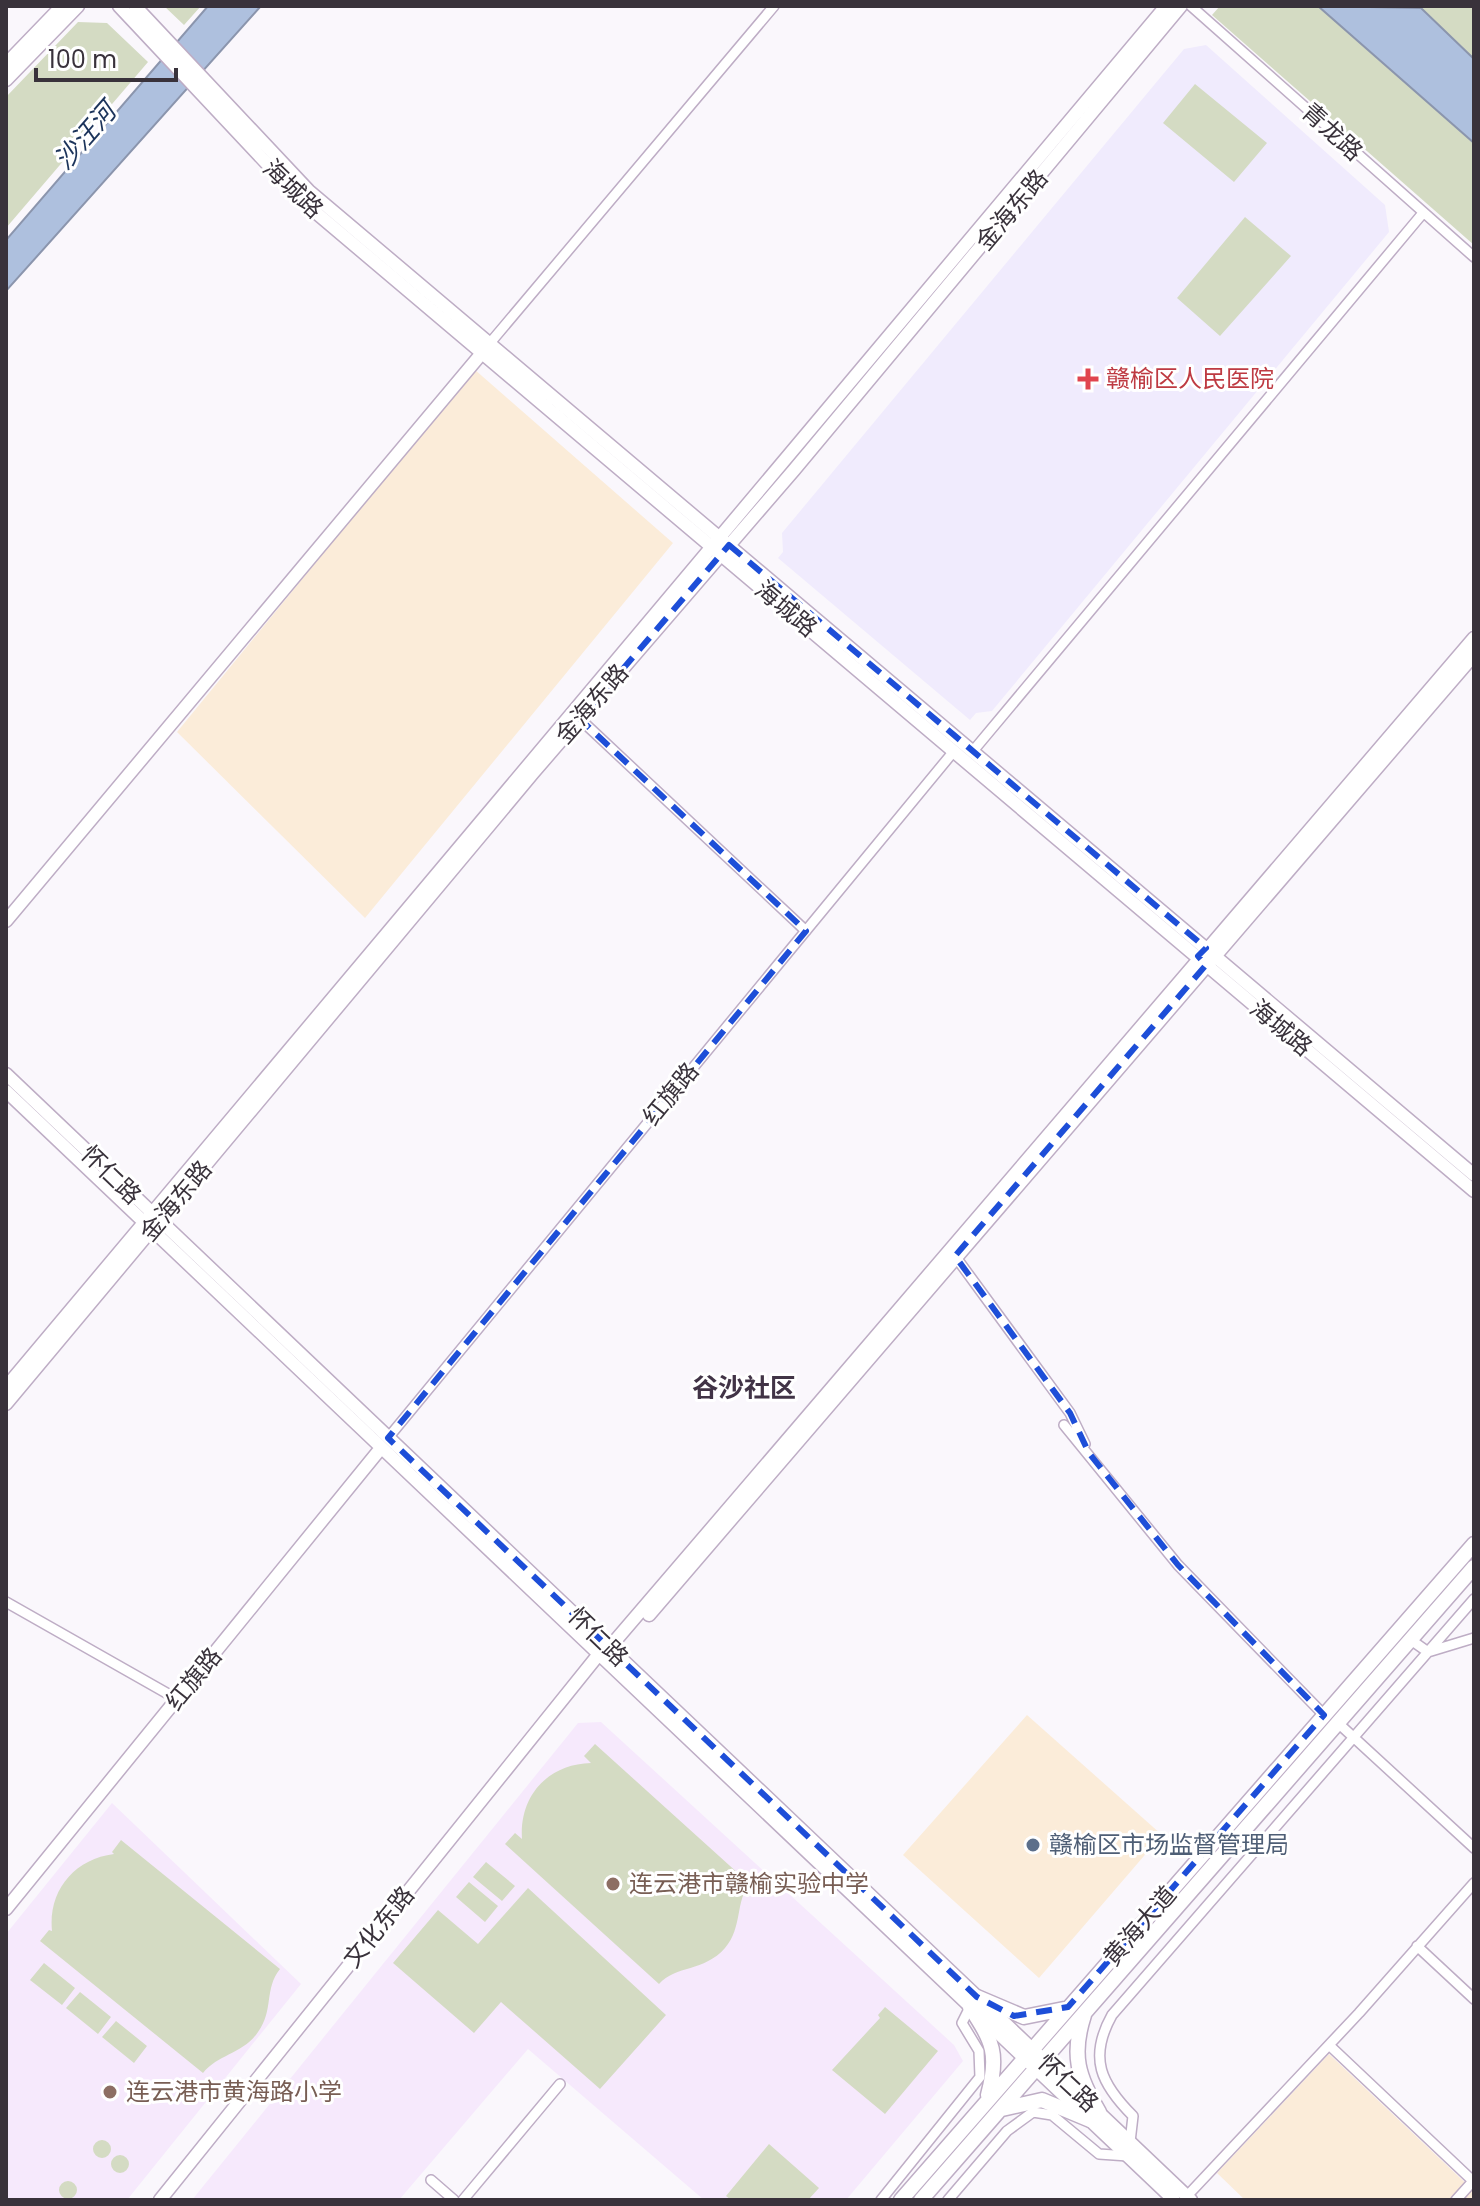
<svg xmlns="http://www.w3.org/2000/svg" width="1480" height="2206" viewBox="0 0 1480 2206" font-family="Poppins,'Noto Sans SC',sans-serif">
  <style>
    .commercial { fill: #fbecd9 }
    .built { fill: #f6e9fc }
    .medical { fill: #f0ebfd }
    .green { fill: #d4dbc3 }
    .water { fill: #aec0de; stroke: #8b95ad; stroke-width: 2 }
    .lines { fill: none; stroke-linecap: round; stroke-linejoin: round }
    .street-casing { stroke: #beadc5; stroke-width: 12 }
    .secondary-casing { stroke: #beadc5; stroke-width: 15 }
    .primary-casing { stroke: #beadc5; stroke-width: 17 }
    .street { stroke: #fff; stroke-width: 9 }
    .secondary { stroke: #fff; stroke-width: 12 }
    .primary { stroke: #fff; stroke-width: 14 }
    .marked { fill: none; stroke: #1d4ed8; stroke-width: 6; stroke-dasharray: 16 10; stroke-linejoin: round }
    .health-dot { fill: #e0444e; stroke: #fff; stroke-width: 3 }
    .service-dot { fill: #5c6f8a; stroke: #fff; stroke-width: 3 }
    .education-dot { fill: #8d6e63; stroke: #fff; stroke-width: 3 }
    .labels { text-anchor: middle; stroke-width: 6; stroke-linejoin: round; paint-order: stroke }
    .street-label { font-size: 24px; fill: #39323b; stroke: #fff }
    .health-label { font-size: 24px; fill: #be3a42; stroke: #fff; text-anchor: start }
    .service-label { font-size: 24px; fill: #4e5e75; stroke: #fff; text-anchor: start }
    .education-label { font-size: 24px; fill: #785e54; stroke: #fff; text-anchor: start }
    .water-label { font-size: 26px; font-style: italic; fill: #1b335a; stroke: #fff }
    .neighbourhood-label { font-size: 26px; font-weight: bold; fill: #413346; stroke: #fff }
  </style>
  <rect width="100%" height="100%" fill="#faf7fc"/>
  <path class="commercial" d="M474 369 673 543 365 918 177 732Z
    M1027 1715 1162 1835 1039 1978 903 1855Z
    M1329 2054 1474 2191V2200H1245L1217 2173Z"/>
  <path class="built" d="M601 1722 954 2045 963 2061 846 2200H704L528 2049 399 2200H192L578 1723Z
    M112 1803 301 1984 127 2200H6V1934Z"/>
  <path class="medical" d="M1206 45 1385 205 1389 232 992 711 976 713 970 720 778 558 783 552 782 533 1184 49Z"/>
  <path class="green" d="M164 6H201L184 25Z
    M1220 6H1474V245L1212 15Z
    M78 22 107 23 148 62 6 228V97Z
    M1195 84 1267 143 1234 182 1163 123Z
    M1245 217 1291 256 1220 336 1177 298Z
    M595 1744 750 1884C735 1900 743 1927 725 1948 704 1972 676 1965 659 1984L505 1844 515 1833 522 1839C519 1796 548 1764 591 1763L584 1756Z
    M121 1840 280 1969C264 1989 274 2010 258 2032 243 2054 218 2054 203 2073L40 1941 49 1930 52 1931C48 1891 74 1859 114 1854L112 1852Z
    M486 1862 515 1886 502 1901 473 1877Z
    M469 1882 498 1906 485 1922 456 1897Z
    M528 1888 666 2015 600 2089 501 2002 474 2033 393 1963 438 1910 478 1944Z
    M44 1963 75 1988 62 2005 30 1980Z
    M80 1992 111 2017 98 2034 66 2008Z
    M885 2007 938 2051 885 2114 832 2070 880 2018 878 2015Z
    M116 2021 147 2046 134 2063 102 2037Z
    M93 2149a9 9 0 1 1 18 0a9 9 0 1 1-18 0Z
    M769 2144 819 2188 808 2200H731L726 2196Z
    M111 2164a9 9 0 1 1 18 0a9 9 0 1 1-18 0Z
    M59 2190a9 9 0 1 1 18 0a9 9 0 1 1-18 0Z"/>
  <path class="water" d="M208 6H261L6 291V240Z
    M1318 6 1421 8 1474 59V143Z"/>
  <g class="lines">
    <g class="street-casing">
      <path id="street" d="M1191 6 1474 257
        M490 343 774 6
        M580 719 806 931
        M973 751 1423 213
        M955 1256 1070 1413 1085 1444
        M1064 1425 1178 1565 1324 1715
        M388 1438 954 751
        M6 1602 177 1699
        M1411 1640 1428 1652 1474 1638
        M1338 1723 1474 1848
        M1417 1946 1474 1999
        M1329 2045 1474 2182
        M1130 2142 1133 2116C1101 2084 1088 2058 1112 2015L1474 1599
        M431 2180 454 2200
        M1187 2196 1359 2013 1474 1883
        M463 2200 560 2084
        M881 2200 980 2077 979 2051 962 2023 970 2007
        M948 2200 1007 2131 1033 2112 1052 2115 1099 2154 1128 2156
        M1456 2200 1474 2180"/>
    </g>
    <g class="secondary-casing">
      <path id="secondary" d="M119 6 301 200 1474 1191
        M135 6 309 191 1474 1175
        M6 64 62 6
        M6 80 78 6
        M6 921 487 347
        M6 1074 1191 2200
        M6 1091 1174 2200
        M6 1387 1166 6
        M6 1404 533 773 794 470 1181 6
        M649 1615 1474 655
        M609 1648 1474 638
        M6 1909 381 1448
        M160 2200 599 1654"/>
    </g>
    <g class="primary-casing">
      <path id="primary" d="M977 1997 1024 2017 1064 2009
        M970 2007C993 2042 999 2054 988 2095
        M1084 2015C1071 2055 1078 2077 1099 2112
        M1002 2109 1042 2100 1090 2120
        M901 2200 1474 1544
        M921 2200 1474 1567"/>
    </g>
    <use href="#street" class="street"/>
    <use href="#secondary" class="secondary"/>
    <use href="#primary" class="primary"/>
  </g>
  <path class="marked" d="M729 545 1206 948 1198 956 1206 965 955 1256 1070 1413 1089 1453 1178 1565 1324 1715 1068 2007 1014 2016 977 1997 388 1438 806 931 580 719Z"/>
  <path class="health-dot" d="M1084 367h8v8h8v8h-8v8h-8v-8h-8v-8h8z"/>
  <circle class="service-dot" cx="1033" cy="1845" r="8"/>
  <g class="education-dot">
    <circle cx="613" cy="1884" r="8"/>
    <circle cx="110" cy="2092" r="8"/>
  </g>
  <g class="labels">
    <g class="street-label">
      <text transform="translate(1332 132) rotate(42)" y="8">青龙路</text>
      <text transform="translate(293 189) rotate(44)" y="8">海城路</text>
      <text transform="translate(1012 210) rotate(-50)" y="8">金海东路</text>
      <text transform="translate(786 609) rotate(40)" y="8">海城路</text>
      <text transform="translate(592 704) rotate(-49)" y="8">金海东路</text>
      <text transform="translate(1281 1028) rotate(40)" y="8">海城路</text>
      <text transform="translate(671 1094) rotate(-51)" y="8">红旗路</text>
      <text transform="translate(111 1175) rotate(44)" y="8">怀仁路</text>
      <text transform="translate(176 1201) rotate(-50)" y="8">金海东路</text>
      <text transform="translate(598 1637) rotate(44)" y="8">怀仁路</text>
      <text transform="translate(194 1679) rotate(-51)" y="8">红旗路</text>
      <text transform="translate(1140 1926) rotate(-49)" y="8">黄海大道</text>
      <text transform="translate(379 1927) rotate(-51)" y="8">文化东路</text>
      <text transform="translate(1068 2083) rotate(43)" y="8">怀仁路</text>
    </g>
    <g class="health-label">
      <text x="1106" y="387">赣榆区人民医院</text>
    </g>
    <g class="service-label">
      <text x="1049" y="1853">赣榆区市场监督管理局</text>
    </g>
    <g class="education-label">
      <text x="629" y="1892">连云港市赣榆实验中学</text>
      <text x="126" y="2100">连云港市黄海路小学</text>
    </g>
    <g class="water-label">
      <text transform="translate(85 136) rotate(-49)" y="9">沙汪河</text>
    </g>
    <g class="neighbourhood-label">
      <text x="744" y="1397">谷沙社区</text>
    </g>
  </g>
  <rect width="1480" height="2206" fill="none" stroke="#39323b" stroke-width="16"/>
  <path d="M36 68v12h140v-12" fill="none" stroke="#39323b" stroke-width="4"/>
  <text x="48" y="68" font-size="24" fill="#39323b" stroke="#ffffff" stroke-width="6" paint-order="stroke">100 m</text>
</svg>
